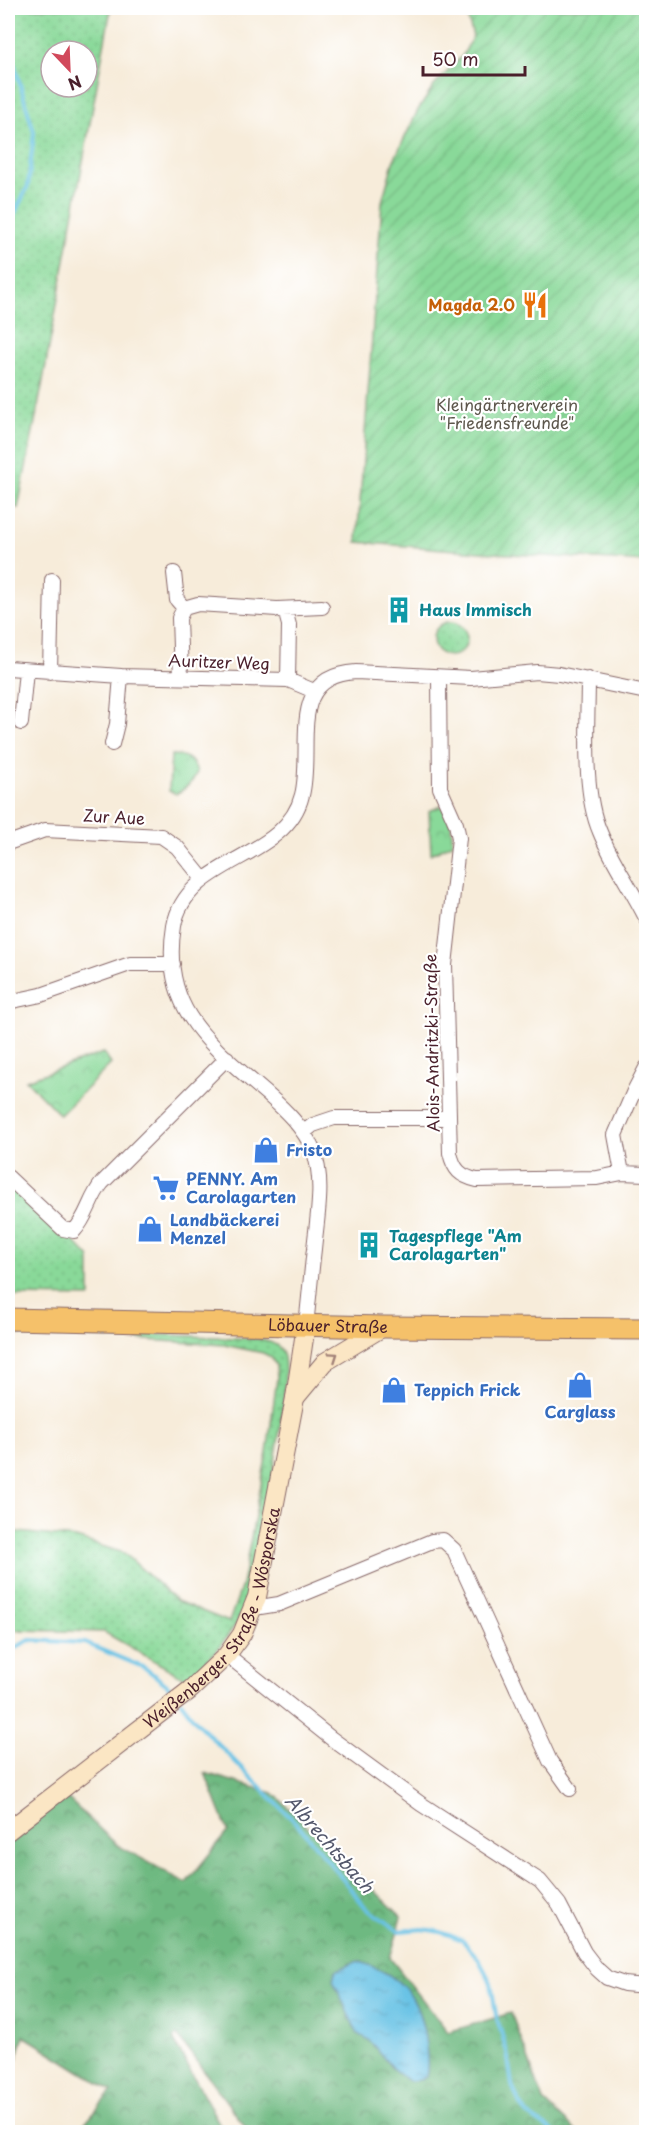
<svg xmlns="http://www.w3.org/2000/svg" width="654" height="2140" viewBox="0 0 654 2140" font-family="'Playpen Sans',sans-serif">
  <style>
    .grass { fill: url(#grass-dots); stroke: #6a7c62; stroke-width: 1.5; fill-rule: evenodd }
    .forest { fill: url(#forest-crowns); stroke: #5c6c56; stroke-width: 1.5 }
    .park { fill: url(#park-crowns); stroke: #6a7c62; stroke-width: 1.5 }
    .garden { fill: url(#garden-furrows); stroke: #6a7c62; stroke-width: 1.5 }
    .water { fill: url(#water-ripples); stroke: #587088; stroke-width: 1.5 }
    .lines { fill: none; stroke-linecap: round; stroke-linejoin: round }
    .stream { stroke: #67c2e5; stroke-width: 4 }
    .minor-casing { stroke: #876768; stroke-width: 16 }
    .secondary-casing { stroke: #876768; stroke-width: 20 }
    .primary-casing { stroke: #876768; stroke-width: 23 }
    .minor { stroke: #fff; stroke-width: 14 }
    .secondary { stroke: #fbe6c4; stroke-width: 18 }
    .primary { stroke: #f5c16b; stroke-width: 21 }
    .oneway { stroke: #a28278 }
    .labels { text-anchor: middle; stroke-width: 4.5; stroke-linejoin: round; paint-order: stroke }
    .food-label { font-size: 16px; font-weight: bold; fill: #c56008; stroke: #fff; text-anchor: end }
    .park-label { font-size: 16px; fill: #5d574c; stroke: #fff }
    .culture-label { font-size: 16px; font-weight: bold; fill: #0d838f; stroke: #fff; text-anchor: start }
    .street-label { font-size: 16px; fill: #4a1f2b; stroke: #fff }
    .shop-label { font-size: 16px; font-weight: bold; fill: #366cbe; stroke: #fff; text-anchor: start }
    .water-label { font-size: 18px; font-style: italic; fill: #54586c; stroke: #fff }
  </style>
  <defs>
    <pattern id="grass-dots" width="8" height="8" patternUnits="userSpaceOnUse" patternTransform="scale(1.5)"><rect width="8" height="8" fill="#89d999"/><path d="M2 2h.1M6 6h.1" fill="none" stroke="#78ba84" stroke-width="1.8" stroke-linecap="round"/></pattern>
    <pattern id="forest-crowns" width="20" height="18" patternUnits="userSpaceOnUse" patternTransform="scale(1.5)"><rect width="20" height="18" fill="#6eb981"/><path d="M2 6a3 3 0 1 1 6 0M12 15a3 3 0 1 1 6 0" fill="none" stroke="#5c966a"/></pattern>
    <pattern id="park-crowns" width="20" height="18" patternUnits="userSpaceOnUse" patternTransform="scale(1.5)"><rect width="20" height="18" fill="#89d999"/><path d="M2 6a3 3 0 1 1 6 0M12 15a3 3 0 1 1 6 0" fill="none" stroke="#78ba84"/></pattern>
    <pattern id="garden-furrows" width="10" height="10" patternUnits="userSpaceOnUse" patternTransform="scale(1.5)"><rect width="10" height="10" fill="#89d999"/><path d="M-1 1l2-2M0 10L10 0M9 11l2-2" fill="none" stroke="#78ba84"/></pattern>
    <pattern id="water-ripples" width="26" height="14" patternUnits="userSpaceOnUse" patternTransform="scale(1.5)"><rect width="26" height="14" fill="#67c2e5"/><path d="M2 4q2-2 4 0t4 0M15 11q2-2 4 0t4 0" fill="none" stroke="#5ba6c5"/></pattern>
  </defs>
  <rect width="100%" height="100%" fill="#fff"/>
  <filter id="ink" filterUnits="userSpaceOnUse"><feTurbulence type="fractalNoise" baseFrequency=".0167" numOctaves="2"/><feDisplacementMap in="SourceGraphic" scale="12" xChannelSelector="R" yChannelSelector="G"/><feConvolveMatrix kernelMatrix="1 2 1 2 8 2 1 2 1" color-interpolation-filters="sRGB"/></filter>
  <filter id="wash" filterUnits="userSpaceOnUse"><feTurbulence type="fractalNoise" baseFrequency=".008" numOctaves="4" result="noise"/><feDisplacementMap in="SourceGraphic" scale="24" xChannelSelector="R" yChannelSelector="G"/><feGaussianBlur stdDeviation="1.35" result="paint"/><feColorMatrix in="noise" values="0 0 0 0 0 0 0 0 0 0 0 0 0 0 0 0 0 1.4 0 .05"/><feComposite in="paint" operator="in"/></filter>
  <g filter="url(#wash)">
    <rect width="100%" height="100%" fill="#f7ecda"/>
    <path class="grass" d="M8 8H111L42 386 18 508 8 507V201L12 195 13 86 8 62ZM51 51H87V87H51Z
      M433 639a17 17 0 1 1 34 0a17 17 0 1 1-34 0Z
      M8 1177 63 1229 90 1258V1297L8 1296Z
      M8 1328 258 1339C267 1341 277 1343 282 1351 296 1377 256 1566 246 1603L236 1624 216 1652 186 1679 104 1632 16 1630 8 1634V1531L76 1538 124 1553 177 1601 229 1622 242 1585 267 1453 277 1378 276 1366 271 1357 263 1353 224 1345 99 1337 8 1334Z"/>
    <path class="forest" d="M205 1773 273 1793 402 1917 390 1958 448 2032 511 2013 544 2101 577 2132H249L177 2035 173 2039 224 2132H77L112 2091 24 2036 8 2086V1838L64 1795 117 1845 186 1883 228 1831Z"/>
    <path class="park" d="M171 755C186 755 192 758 197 772 193 783 186 788 176 794L169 791Z
      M441 806 450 819 453 843 431 854 429 811Z
      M103 1053 111 1064 60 1115 26 1080Z"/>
    <path class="garden" d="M465 8H646V562L492 553 357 542 382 202 393 162 418 110 434 86 463 55 473 36Z"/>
    <path class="water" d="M358 1961C404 1976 420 1997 426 2045 427 2056 429 2066 426 2077L421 2080 408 2081 392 2068 369 2040 357 2033 333 1980 335 1971Z"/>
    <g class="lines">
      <path class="stream" d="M8 43 34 132 28 186 8 227
        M8 1651 30 1640 85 1643 145 1668 167 1685 175 1694
        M181 1702 198 1724 301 1828 367 1909 399 1931 423 1929 441 1932 462 1940 478 1958 491 1983 496 2015 507 2052 512 2085 518 2100 527 2114 554 2132"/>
    </g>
  </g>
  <g filter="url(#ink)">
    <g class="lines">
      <g class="minor-casing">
        <path id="minor" d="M174 573 177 600 184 608
          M277 609 322 607
          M8 668 121 676 288 680 314 691
          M50 672 52 580
          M181 677 179 618 184 608 198 604 277 609 286 614 289 625 288 680
          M439 677 440 788 456 824 459 838 445 965 450 1153C454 1170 460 1176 477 1180L597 1178 622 1173
          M588 679C588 724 582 791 600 832 612 862 632 889 646 918
          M21 723 26 670
          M112 744 117 724 121 676
          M8 843 45 830 161 836 177 847 203 879
          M8 1002 41 995 130 964H173
          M646 1068 634 1091 615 1135 622 1173 646 1174
          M304 1132 313 1125 334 1118H449
          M8 1177 63 1229 74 1231C88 1216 89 1199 102 1183L227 1058
          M306 1325C309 1300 311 1274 314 1249 317 1218 325 1179 313 1150 304 1128 285 1110 267 1094 211 1045 160 1010 174 926 186 857 286 861 302 795 314 748 285 676 356 672L471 678 537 672 559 674 646 692
          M254 1608 279 1604 432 1541 443 1540 454 1550 550 1761 570 1789
          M227 1655 332 1739 421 1804 540 1881 559 1904 584 1952 597 1969 607 1978 624 1984 646 1986"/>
      </g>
      <g class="secondary-casing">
        <g id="secondary">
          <path d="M295 1398 325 1362 383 1327"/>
          <path id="s1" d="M8 1831 190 1690 227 1655 242 1634 257 1597 295 1398 306 1325"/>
        </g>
      </g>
      <g class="primary-casing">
        <g id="primary">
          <path id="s2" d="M8 1319 383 1327 646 1329"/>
        </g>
      </g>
      <use href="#minor" class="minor"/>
      <use href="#secondary" class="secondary"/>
      <use href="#primary" class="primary"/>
    </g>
    <defs><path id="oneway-chevron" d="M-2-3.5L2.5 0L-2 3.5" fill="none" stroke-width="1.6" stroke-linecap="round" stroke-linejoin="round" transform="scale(1.5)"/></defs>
    <use class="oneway" href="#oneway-chevron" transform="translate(334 1356) rotate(-34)"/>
  </g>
  <defs>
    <g id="restaurant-bare" transform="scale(2.07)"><path d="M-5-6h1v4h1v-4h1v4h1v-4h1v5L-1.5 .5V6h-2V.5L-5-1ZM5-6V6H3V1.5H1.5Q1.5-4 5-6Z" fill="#e8710a" stroke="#fff" stroke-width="2.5" paint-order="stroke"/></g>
    <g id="building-bare" transform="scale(2.07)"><path d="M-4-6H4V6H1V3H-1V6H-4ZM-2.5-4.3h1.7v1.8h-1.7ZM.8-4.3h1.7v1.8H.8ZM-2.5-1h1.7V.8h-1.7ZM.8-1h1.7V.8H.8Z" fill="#0f9aa8" stroke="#fff" stroke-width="2.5" paint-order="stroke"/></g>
    <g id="shop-bare" transform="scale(2.07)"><path d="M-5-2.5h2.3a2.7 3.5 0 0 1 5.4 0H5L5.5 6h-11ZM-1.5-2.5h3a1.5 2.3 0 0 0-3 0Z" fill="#3f7fe0" stroke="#fff" stroke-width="2.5" paint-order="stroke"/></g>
    <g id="supermarket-bare" transform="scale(2.07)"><path d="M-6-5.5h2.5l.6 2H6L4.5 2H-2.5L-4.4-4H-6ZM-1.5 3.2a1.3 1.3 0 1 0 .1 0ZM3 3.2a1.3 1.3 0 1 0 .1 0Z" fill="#3f7fe0" stroke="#fff" stroke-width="2.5" paint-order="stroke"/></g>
  </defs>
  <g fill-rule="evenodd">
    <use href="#restaurant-bare" x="535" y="305"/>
    <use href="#building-bare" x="399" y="610"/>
    <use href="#shop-bare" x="266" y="1150"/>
    <use href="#supermarket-bare" x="166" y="1188"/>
    <use href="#shop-bare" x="150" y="1229"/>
    <use href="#building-bare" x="369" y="1245"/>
    <use href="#shop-bare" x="580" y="1385"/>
    <use href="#shop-bare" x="394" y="1390"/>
  </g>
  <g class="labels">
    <g class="food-label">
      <text x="515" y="311">Magda 2.0</text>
    </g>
    <g class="park-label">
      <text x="507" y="411">Kleingärtnerverein<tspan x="507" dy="18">"Friedensfreunde"</tspan></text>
    </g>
    <g class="culture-label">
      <text x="419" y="616">Haus Immisch</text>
      <text x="389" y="1242">Tagespflege "Am<tspan x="389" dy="18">Carolagarten"</tspan></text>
    </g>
    <g class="street-label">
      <text transform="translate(219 662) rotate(2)" y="6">Auritzer Weg</text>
      <text transform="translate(114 817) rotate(3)" y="6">Zur Aue</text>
      <text transform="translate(432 1043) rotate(-91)" y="6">Alois-Andritzki-Straße</text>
      <text dy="6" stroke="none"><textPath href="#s2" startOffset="320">Löbauer Straße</textPath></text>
      <text dy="6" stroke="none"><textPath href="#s1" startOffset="306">Weißenberger Straße - Wósporska</textPath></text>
    </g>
    <g class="shop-label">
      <text x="286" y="1156">Fristo</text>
      <text x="186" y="1185">PENNY. Am<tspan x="186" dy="18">Carolagarten</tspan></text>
      <text x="170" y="1226">Landbäckerei<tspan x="170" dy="18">Menzel</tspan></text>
      <text x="414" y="1396">Teppich Frick</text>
      <text x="580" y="1418" text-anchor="middle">Carglass</text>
    </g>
    <g class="water-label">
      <text transform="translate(329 1844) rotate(49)" y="6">Albrechtsbach</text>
    </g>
  </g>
  <rect width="654" height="2140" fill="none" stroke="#fff" stroke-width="30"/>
  <g transform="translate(69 69) rotate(157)"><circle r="28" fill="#ffffff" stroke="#b7a5aa" stroke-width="1.5"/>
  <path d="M0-4.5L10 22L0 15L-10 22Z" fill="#d1495b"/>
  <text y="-9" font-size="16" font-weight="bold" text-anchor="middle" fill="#4a1f2b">N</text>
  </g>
  <path d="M423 66v9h102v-9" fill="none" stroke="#4a1f2b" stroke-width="3"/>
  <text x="432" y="66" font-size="18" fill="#4a1f2b" stroke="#ffffff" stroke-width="4.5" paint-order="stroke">50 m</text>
</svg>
